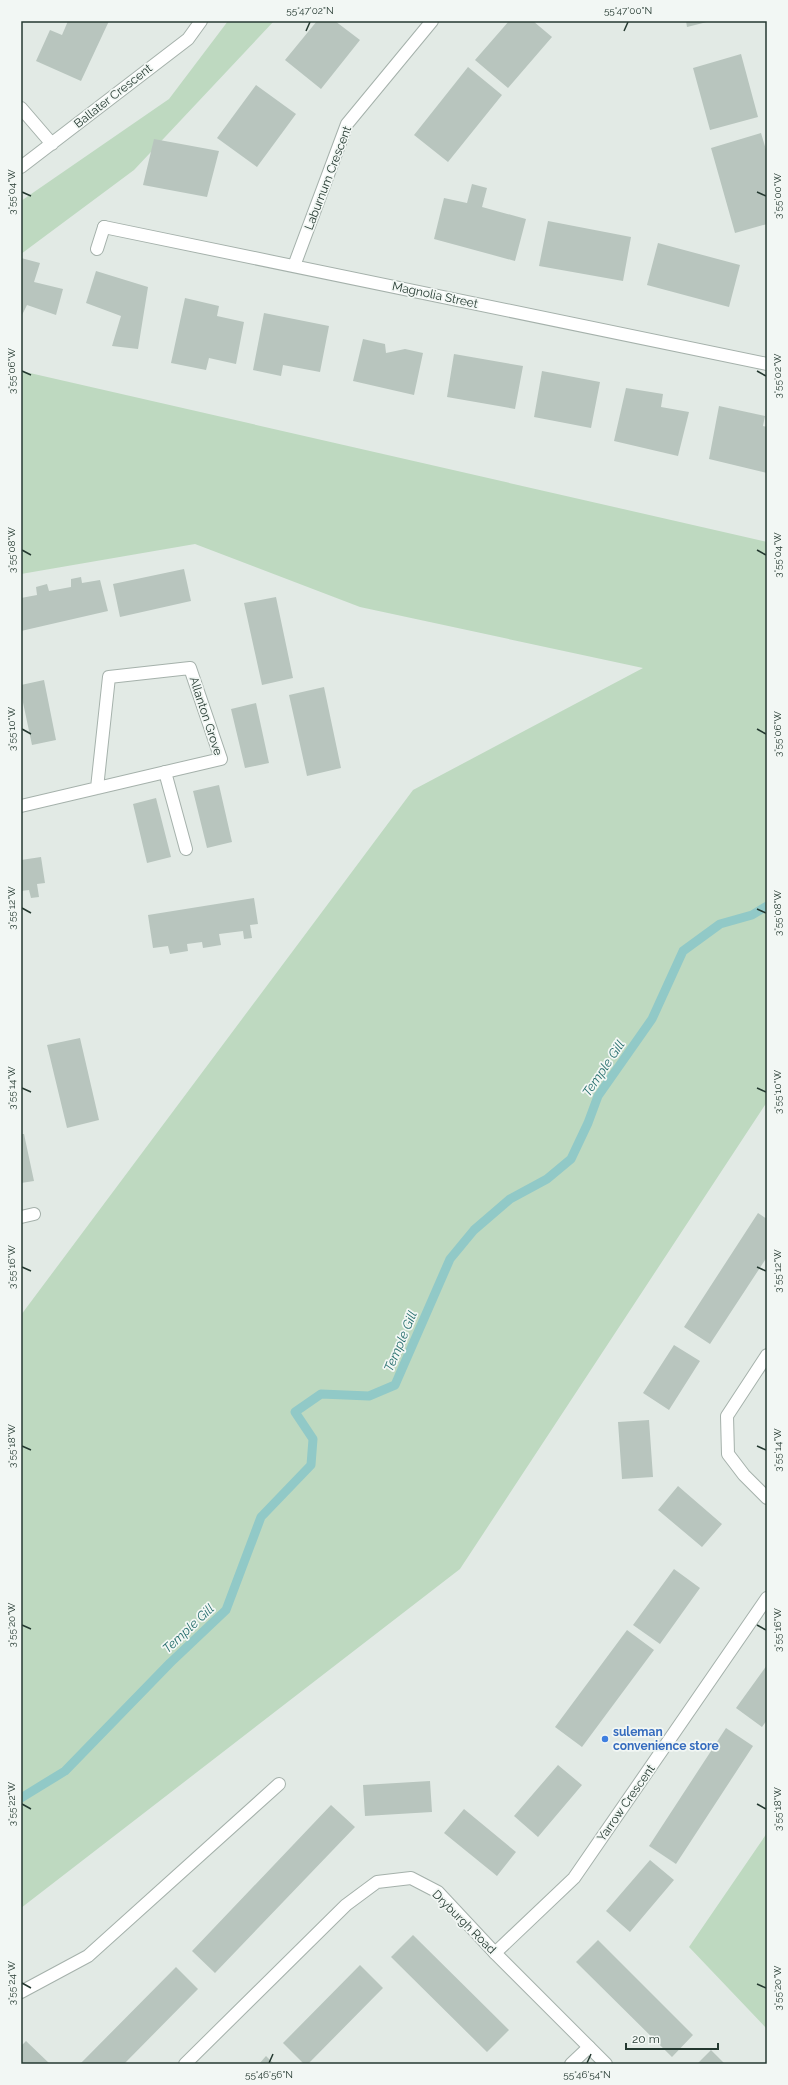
<svg xmlns="http://www.w3.org/2000/svg" width="788" height="2085" viewBox="0 0 788 2085" font-family="Raleway,sans-serif">
  <style>
    .green { fill: #bed9c0 }
    .lines { fill: none; stroke-linecap: round; stroke-linejoin: round }
    .stream { stroke: #91c9c7; stroke-width: 9 }
    .building { fill: #b8c5be }
    .service-casing { stroke: #a5b1ab; stroke-width: 14 }
    .minor-casing { stroke: #a5b1ab; stroke-width: 14 }
    .tertiary-casing { stroke: #a5b1ab; stroke-width: 14 }
    .service { stroke: #fff; stroke-width: 12 }
    .minor { stroke: #fff; stroke-width: 12 }
    .tertiary { stroke: #fff; stroke-width: 12 }
    .ticks { fill: none; stroke: #243930; stroke-width: 1.5 }
    .shop-dot { fill: #3f7fe0; stroke: #f2f7f4; stroke-width: 1.5 }
    .labels { text-anchor: middle; stroke-width: 3.5; stroke-linejoin: round; paint-order: stroke }
    .street-label { font-size: 12px; fill: #243930; stroke: #f2f7f4 }
    .shop-label { font-size: 12px; font-weight: bold; fill: #366cbe; stroke: #f2f7f4; text-anchor: start }
    .water-label { font-size: 13px; font-style: italic; fill: #266e6d; stroke: #f2f7f4 }
    .neatline { fill: none; stroke: #243930; stroke-width: 1.5 }
    .ticks-label { font-size: 10px; text-anchor: middle; fill: #243930 }
  </style>
  <rect width="100%" height="100%" fill="#e2eae5"/>
  <path class="green" d="M228 21H274L134 170 21 254V201L169 99Z
    M21 371 767 542V1102L460 1569 21 1908V1315L413 790 643 668 360 607 195 544 21 574Z
    M767 1833V2029L689 1947Z"/>
  <g class="lines">
    <path class="stream" d="M21 1798 65 1771 170 1663 226 1610 261 1517 311 1465 313 1439 295 1412 321 1394 369 1396 395 1385 450 1259 474 1230 510 1199 547 1179 571 1159 588 1123 598 1096 652 1019 683 951 720 924 752 915 767 906"/>
  </g>
  <path class="building" d="M68 21H109L81 81 36 61 50 30 62 35Z
    M317 21H335L360 40 321 89 285 60Z
    M509 21H533L552 37 508 88 475 60Z
    M686 21H707V22L687 27Z
    M741 54 758 117 710 130 693 68Z
    M468 67 502 95 448 162 414 135Z
    M256 85 296 114 257 167 217 138Z
    M761 133 767 153V224L735 233 711 148Z
    M154 139 219 151 207 197 143 185Z
    M472 184 487 188 482 207 526 219 515 261 434 239 444 198 467 203Z
    M548 221 631 237 623 281 539 266Z
    M658 243 740 265 729 307 647 285Z
    M21 258 40 263 34 282 63 289 56 315 27 305 21 317Z
    M96 271 148 287 138 349 112 346 121 316 86 303Z
    M185 298 219 306 217 316 244 322 236 364 209 358 206 370 171 363Z
    M264 313 329 326 320 372 283 365 281 376 253 370Z
    M363 339 385 344 386 353 405 349 423 353 414 395 353 381Z
    M454 354 523 366 515 409 447 397Z
    M542 371 600 382 591 428 534 417Z
    M626 388 663 394 661 407 689 412 678 456 614 441Z
    M719 406 765 416 763 426 767 427V473L709 459Z
    M184 569 191 601 120 617 113 584Z
    M81 577 82 583 100 580 108 611 21 631V598L37 595 36 587 47 584 49 591 71 587V579Z
    M276 597 293 678 262 685 244 603Z
    M44 680 56 740 32 745 21 693V685Z
    M324 687 341 768 307 776 289 695Z
    M256 703 269 763 245 768 231 709Z
    M219 785 232 842 207 848 193 791Z
    M156 798 171 857 147 863 133 804Z
    M41 857 45 883 37 884 39 897 31 898 29 890 21 891V860Z
    M254 898 258 924 250 925 252 938 244 939 243 931 219 934 221 945 203 948 202 942 187 944 188 951 170 954 168 946 153 948 148 915Z
    M80 1038 99 1120 67 1128 47 1045Z
    M21 1134H24L34 1181 21 1183Z
    M758 1213 767 1219V1257L710 1344 684 1327Z
    M674 1345 700 1361 669 1410 643 1393Z
    M649 1420 653 1477 622 1479 618 1422Z
    M678 1486 722 1524 702 1547 658 1510Z
    M674 1569 700 1588 660 1644 633 1625Z
    M627 1630 654 1650 582 1747 555 1727Z
    M767 1665V1720L762 1727 736 1708Z
    M726 1728 753 1746 676 1864 649 1846Z
    M558 1765 582 1785 538 1837 514 1816Z
    M430 1781 432 1812 365 1816 363 1785Z
    M331 1805 355 1827 215 1973 192 1951Z
    M464 1809 516 1852 497 1876 444 1833Z
    M650 1860 674 1880 630 1932 606 1911Z
    M413 1935 509 2030 487 2052 391 1957Z
    M598 1940 693 2035 672 2057 576 1962Z
    M360 1965 383 1988 308 2064H304L283 2043Z
    M176 1967 198 1989 124 2064H82L81 2063Z
    M26 2041 50 2064H21V2046Z
    M711 2050 725 2064H697Z
    M266 2056 274 2064H259Z"/>
  <g class="lines">
    <g class="service-casing">
      <path id="service" d="M97 249 104 227
        M165 772 186 849
        M21 1992 88 1956 279 1784"/>
    </g>
    <g class="minor-casing">
      <path id="minor" d="M21 108 52 144
        M21 167 188 39 201 21
        M104 227 767 364
        M294 266 347 124 432 21
        M21 806 221 759 190 668 109 677 97 788
        M21 1217 34 1214
        M767 1355 727 1416 728 1454 744 1475 767 1498
        M495 1953 574 1878 767 1598
        M571 2064 589 2047"/>
    </g>
    <g class="tertiary-casing">
      <path id="tertiary" d="M185 2064 346 1905 377 1882 411 1878 438 1892 495 1953 606 2064"/>
    </g>
    <use href="#service" class="service"/>
    <use href="#minor" class="minor"/>
    <use href="#tertiary" class="tertiary"/>
  </g>
  <path class="ticks" d="M306 31 310 22M624 31 628 22M22 192 31 196M757 192 766 196M22 371 31 375M757 371 766 376M22 550 31 555M757 550 766 555M22 729 31 734M757 729 766 734M22 908 31 913M757 909 766 913M22 1088 31 1092M757 1088 766 1092M22 1267 31 1271M757 1267 766 1271M22 1446 31 1450M757 1446 766 1450M22 1625 31 1629M757 1625 766 1630M22 1804 31 1809M757 1804 766 1809M22 1983 31 1988M757 1984 766 1988M269 2063 273 2054M587 2063 591 2054"/>
  <circle class="shop-dot" cx="605" cy="1739" r="4"/>
  <g class="labels">
    <g class="street-label">
      <text transform="translate(113 96) rotate(-38)" y="4">Ballater Crescent</text>
      <text transform="translate(328 178) rotate(-69)" y="4">Laburnum Crescent</text>
      <text transform="translate(435 295) rotate(12)" y="4">Magnolia Street</text>
      <text transform="translate(206 716) rotate(72)" y="4">Allanton Grove</text>
      <text transform="translate(626 1803) rotate(-55)" y="4">Yarrow Crescent</text>
      <text transform="translate(464 1922) rotate(45)" y="4">Dryburgh Road</text>
    </g>
    <g class="shop-label">
      <text x="613" y="1736">suleman<tspan x="613" dy="14">convenience store</tspan></text>
    </g>
    <g class="water-label">
      <text transform="translate(603 1068) rotate(-56)" y="5">Temple Gill</text>
      <text transform="translate(400 1341) rotate(-67)" y="5">Temple Gill</text>
      <text transform="translate(188 1628) rotate(-43)" y="5">Temple Gill</text>
    </g>
  </g>
  <rect width="788" height="2085" fill="none" stroke="#f2f7f4" stroke-width="44"/>
  <path d="M626 2043v6h92v-6" fill="none" stroke="#243930" stroke-width="2"/>
  <text x="632" y="2043" font-size="12" fill="#243930" stroke="#f2f7f4" stroke-width="3" paint-order="stroke">20 m</text>
  <rect x="22" y="22" width="744" height="2041" class="neatline"/>
  <g class="ticks-label">
    <text x="310" y="14">55°47'02"N</text>
    <text x="628" y="14">55°47'00"N</text>
    <text transform="translate(11 192) rotate(-90)" y="4">3°55'04"W</text>
    <text transform="translate(777 196) rotate(-90)" y="4">3°55'00"W</text>
    <text transform="translate(11 371) rotate(-90)" y="4">3°55'06"W</text>
    <text transform="translate(777 376) rotate(-90)" y="4">3°55'02"W</text>
    <text transform="translate(11 550) rotate(-90)" y="4">3°55'08"W</text>
    <text transform="translate(777 555) rotate(-90)" y="4">3°55'04"W</text>
    <text transform="translate(11 729) rotate(-90)" y="4">3°55'10"W</text>
    <text transform="translate(777 734) rotate(-90)" y="4">3°55'06"W</text>
    <text transform="translate(11 908) rotate(-90)" y="4">3°55'12"W</text>
    <text transform="translate(777 913) rotate(-90)" y="4">3°55'08"W</text>
    <text transform="translate(11 1088) rotate(-90)" y="4">3°55'14"W</text>
    <text transform="translate(777 1092) rotate(-90)" y="4">3°55'10"W</text>
    <text transform="translate(11 1267) rotate(-90)" y="4">3°55'16"W</text>
    <text transform="translate(777 1271) rotate(-90)" y="4">3°55'12"W</text>
    <text transform="translate(11 1446) rotate(-90)" y="4">3°55'18"W</text>
    <text transform="translate(777 1450) rotate(-90)" y="4">3°55'14"W</text>
    <text transform="translate(11 1625) rotate(-90)" y="4">3°55'20"W</text>
    <text transform="translate(777 1630) rotate(-90)" y="4">3°55'16"W</text>
    <text transform="translate(11 1804) rotate(-90)" y="4">3°55'22"W</text>
    <text transform="translate(777 1809) rotate(-90)" y="4">3°55'18"W</text>
    <text transform="translate(11 1983) rotate(-90)" y="4">3°55'24"W</text>
    <text transform="translate(777 1988) rotate(-90)" y="4">3°55'20"W</text>
    <text x="269" y="2078">55°46'56"N</text>
    <text x="587" y="2078">55°46'54"N</text>
  </g>
</svg>
